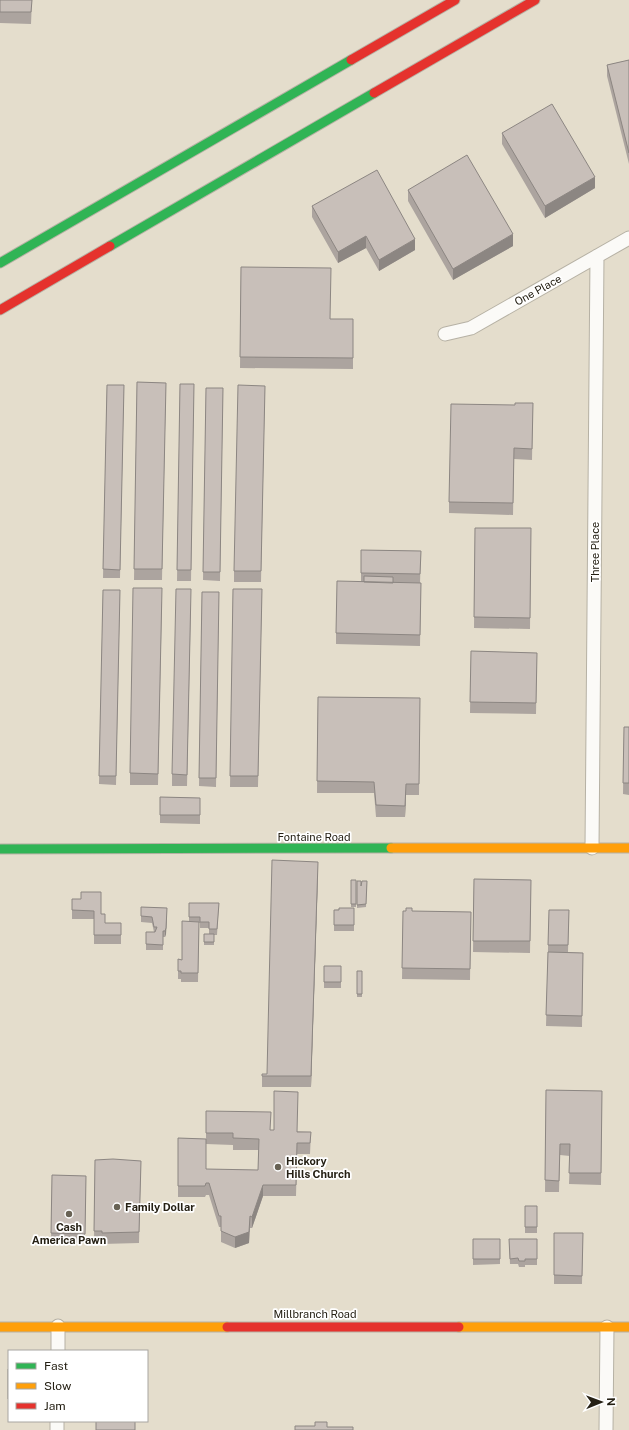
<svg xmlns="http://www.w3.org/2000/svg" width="629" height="1430" viewBox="0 0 629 1430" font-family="'Public Sans',sans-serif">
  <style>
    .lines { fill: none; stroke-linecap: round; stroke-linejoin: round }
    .street-casing { stroke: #b6b1a4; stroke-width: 15 }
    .fast-casing { stroke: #b6b1a4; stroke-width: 11 }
    .slow-casing { stroke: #b6b1a4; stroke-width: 11 }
    .jam-casing { stroke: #b6b1a4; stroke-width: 11 }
    .street { stroke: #fbfaf7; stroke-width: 13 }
    .fast { stroke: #30b455; stroke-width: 9 }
    .slow { stroke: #ff9f0a; stroke-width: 9 }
    .jam { stroke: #e5322d; stroke-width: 9 }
    .wall { fill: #aca49f; fill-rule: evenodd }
    .shaded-wall { fill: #8c8682 }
    .building { fill: #c8bfb9; stroke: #8c8682 }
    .poi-dot { fill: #686254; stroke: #fff; stroke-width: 1.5 }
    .labels { text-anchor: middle; stroke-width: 3.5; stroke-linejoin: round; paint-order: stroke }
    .street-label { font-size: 11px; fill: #252014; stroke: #fff }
    .poi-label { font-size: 11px; font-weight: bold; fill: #252014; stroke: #fff; text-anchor: start }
  </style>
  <rect width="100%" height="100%" fill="#e4ddcc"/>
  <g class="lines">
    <g class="street-casing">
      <path id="street" d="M445 334 471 328 629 238
        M592 848 597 256
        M58 1351V1326
        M57 1430V1421
        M606 1430 607 1327"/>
    </g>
    <g class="fast-casing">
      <path id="fast" d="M110 246 374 93
        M0 263 351 60
        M0 849 391 848"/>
    </g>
    <g class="slow-casing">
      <path id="slow" d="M391 848H629
        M0 1327H227
        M459 1327H629"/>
    </g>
    <g class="jam-casing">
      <path id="jam" d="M351 60 455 0
        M374 93 535 0
        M0 310 110 246
        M227 1327H459"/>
    </g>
    <use href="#street" class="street"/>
    <use href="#fast" class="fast"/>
    <use href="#slow" class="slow"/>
    <use href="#jam" class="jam"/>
  </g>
  <path class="wall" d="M0 0H32L31 24 0 23Z
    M629 60V164L607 76V65Z
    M502 133 595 188 545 218 502 144Z
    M408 190 513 246 453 280 408 201Z
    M312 206 415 250 379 271 366 248 338 263 312 217Z
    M241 267 330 319H353V369L240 368Z
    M137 382 166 383 162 580H134Z
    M180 384H194L191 581H177Z
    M107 385H124L120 578H103Z
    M265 386 261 582H234V571Z
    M206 388H223L220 581 203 580Z
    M533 403 532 460 514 459 513 515 449 513V502L515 405Z
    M475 528H531L530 629 474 628Z
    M361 550 421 551 420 583H421L420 646 336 644V633L361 582Z
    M233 589H262L258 787H230Z
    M103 590H120L116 785 99 784Z
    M202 592H219L216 787 199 786Z
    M162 600 158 785H130V773Z
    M191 601 187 786H172V774Z
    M471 651 537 653 536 714 470 713Z
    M318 697 420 698 419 795H406L405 817H376L374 793H317Z
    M624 727H629V795L623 794Z
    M160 797 200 798V824L160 823Z
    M318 873 311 1087H262V1074H267Z
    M474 879 531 880 530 953 473 952Z
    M351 880H356V907H351Z
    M357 881 361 886 367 881 366 907 357 908Z
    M72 899 101 914 105 923H121V944H94V919H72Z
    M189 903H219L217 935H214V945H204V934H209V928H200V923H199L198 982H181V979H178V971L182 960 189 922Z
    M141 907 167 908 166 934 165 937H163V950H146V932H154L152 923 141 922Z
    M354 908V931H334V910Z
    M549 910H569L568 952 583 953 582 1027 546 1026Z
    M403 911 471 912 470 980 402 979Z
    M324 966H341V988H324Z
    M357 971H362V997H357Z
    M546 1090 602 1091 601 1185 569 1184 570 1156 560 1155 559 1192H545Z
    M206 1111 271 1130 311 1132 310 1154H297L296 1196H263L252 1228H250L249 1243 235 1248 221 1242V1227H219L209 1195H206L205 1197H178V1138L206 1139ZM206 1144 233 1145V1150H259L258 1170 206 1169Z
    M95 1160 141 1161 139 1243 102 1244V1242H94Z
    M52 1175 86 1176 85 1243 51 1242Z
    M525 1206H537V1233H525Z
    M554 1233H583L582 1284H554Z
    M473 1239H500V1264L473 1265Z
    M509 1239H537V1265H525V1267H519L518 1264H510Z
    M8 1369H9V1408H8Z"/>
  <path class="shaded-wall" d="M595 177V188L545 218V206Z
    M513 234V246L453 280V269Z
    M366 236V248L338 263V252Z
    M415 239V250L379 271V260Z
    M406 784V795L405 817V806Z
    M318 862V873L311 1087V1076Z
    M167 914 166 934 165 937V931Z
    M263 1185V1196L252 1228V1217Z
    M250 1216 249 1243 235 1248V1237Z"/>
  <path class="building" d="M0 0H32L31 12H0Z
    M629 60V153L607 65Z
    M552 104 595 177 545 206 502 133Z
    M467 155 513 234 453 269 408 190Z
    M377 170 415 239 379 260 366 236 338 252 312 206Z
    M241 267 331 268 330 319H353V358L240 357Z
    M137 382 166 383 162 569H134Z
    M180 384H194L191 570H177Z
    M107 385H124L120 570 103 569Z
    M238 385 265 386 261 571H234Z
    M206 388H223L220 572H203Z
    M515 403H533L532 449 514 448 513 503 449 502 451 404 515 405Z
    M475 528H531L530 618 474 617Z
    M361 550 421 551 420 574 361 573Z
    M364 576 393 577V583L364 582Z
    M337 581 421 583 420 635 336 633Z
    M133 588H162L158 774 130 773Z
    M176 589H191L187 775 172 774Z
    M233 589H262L258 776H230Z
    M103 590H120L116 776H99Z
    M202 592H219L216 778H199Z
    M471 651 537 653 536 703 470 702Z
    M318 697 420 698 419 784H406L405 806 376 805 374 782 317 781Z
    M624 727H629V783H623Z
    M160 797 200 798V815H160Z
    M272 860 318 862 311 1076H262V1074H267Z
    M474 879 531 880 530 941H473Z
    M351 880H356V904H351Z
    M357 881H361V886L362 881H367L366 904 357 905Z
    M81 892H101V914H105V923H121V935H94V911L72 910V899H81Z
    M189 903H219L217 929H209V922H200V917H189Z
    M141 907 167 908 166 928 165 931H163V945L146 944V932H155L157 927H154L152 917 141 916Z
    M339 908H354V925H334V910H339Z
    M406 908H412V911L471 912 470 969 402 968 403 911H406Z
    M549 910H569L568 945H548Z
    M182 921 199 922 198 973H181V971H178V959L182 960Z
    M204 934H214V942H204Z
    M548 952 583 953 582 1016 546 1015Z
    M324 966H341V982H324Z
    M357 971H362V994H357Z
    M546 1090 602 1091 601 1173H569L570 1144H560L559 1181 545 1180Z
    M274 1091 298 1092 297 1132H311L310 1143H297L296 1185H263L252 1217 250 1216 249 1232 235 1237 221 1231V1216H219L209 1183H206L205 1186H178V1138L206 1139V1169L258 1170 259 1139 233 1138V1133H206V1111L271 1112 270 1130H274Z
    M113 1159 141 1161 139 1232 102 1233V1231H94L95 1160Z
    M52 1175 86 1176 85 1234 51 1233Z
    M525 1206H537V1227H525Z
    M554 1233H583L582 1276 554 1275Z
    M473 1239H500V1259H473Z
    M509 1239H537V1259H525V1261H519L518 1258 510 1259Z
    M8 1369H9V1399H8Z
    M96 1421H135V1430H96Z
    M315 1422H327V1427H353V1430H295V1426H315Z"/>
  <g class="poi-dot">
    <circle cx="278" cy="1167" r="4"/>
    <circle cx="117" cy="1207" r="4"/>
    <circle cx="69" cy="1214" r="4"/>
  </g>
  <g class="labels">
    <g class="street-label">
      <text transform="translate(538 290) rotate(-29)" y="4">One Place</text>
      <text transform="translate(595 552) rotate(-90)" y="4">Three Place</text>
      <text x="314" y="841">Fontaine Road</text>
      <text x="315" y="1318">Millbranch Road</text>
    </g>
    <g class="poi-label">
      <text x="286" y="1165">Hickory<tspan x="286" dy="13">Hills Church</tspan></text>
      <text x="125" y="1211">Family Dollar</text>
      <text x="69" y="1231" text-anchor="middle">Cash<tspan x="69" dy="13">America Pawn</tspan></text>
    </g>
  </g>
  <rect x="8" y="1350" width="140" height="72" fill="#ffffff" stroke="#a8a6a1"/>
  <rect x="16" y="1363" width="20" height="6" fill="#30b455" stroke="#a8a6a1"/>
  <text x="44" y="1370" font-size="12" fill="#252014">Fast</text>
  <rect x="16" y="1383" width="20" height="6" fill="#ff9f0a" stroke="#a8a6a1"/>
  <text x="44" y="1390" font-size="12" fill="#252014">Slow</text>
  <rect x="16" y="1403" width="20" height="6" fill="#e5322d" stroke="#a8a6a1"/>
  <text x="44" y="1410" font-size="12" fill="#252014">Jam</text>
  <g transform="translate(601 1402) rotate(89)" stroke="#ffffff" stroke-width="3" paint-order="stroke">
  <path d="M0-3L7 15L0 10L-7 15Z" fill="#252014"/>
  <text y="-6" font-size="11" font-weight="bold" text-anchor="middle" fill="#252014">N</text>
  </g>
</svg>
